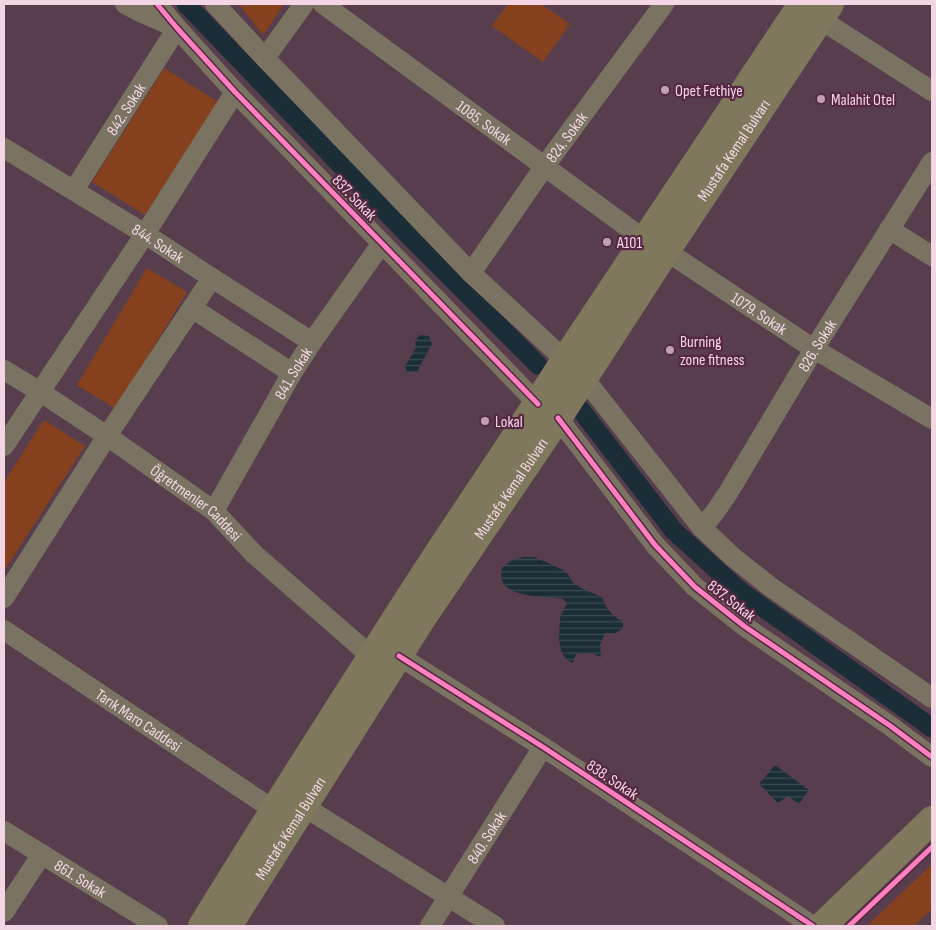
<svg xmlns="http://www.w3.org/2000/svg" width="936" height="930" viewBox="0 0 936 930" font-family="'Sofia Sans Condensed',sans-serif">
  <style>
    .grass { fill: #85411d }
    .water { fill: url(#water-rules) }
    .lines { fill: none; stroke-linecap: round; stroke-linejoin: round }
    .canal { stroke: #1b2e37; stroke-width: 19 }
    .street { stroke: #7a7362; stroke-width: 20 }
    .secondary { stroke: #7f785d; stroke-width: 28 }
    .cycleway-casing { stroke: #562842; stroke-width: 8 }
    .cycleway { stroke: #ff80c0; stroke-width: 5 }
    .poi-dot { fill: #bda1af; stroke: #562842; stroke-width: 2 }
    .labels { text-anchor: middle; stroke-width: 4.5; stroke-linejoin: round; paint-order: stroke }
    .poi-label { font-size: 16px; fill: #f3d6e4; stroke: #562842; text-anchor: start }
    .street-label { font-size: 16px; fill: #f3d6e4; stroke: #562842 }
  </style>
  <defs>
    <pattern id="water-rules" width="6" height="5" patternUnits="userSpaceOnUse" patternTransform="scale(1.25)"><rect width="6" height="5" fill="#1b2e37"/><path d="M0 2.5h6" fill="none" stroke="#3d4c54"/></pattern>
  </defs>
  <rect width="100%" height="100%" fill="#583e4c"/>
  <path class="grass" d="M239 4H284L263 35Z
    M508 4H541L570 24 543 62 492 26Z
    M164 68 218 102 145 215 92 182Z
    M147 268 187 292 116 409 77 385Z
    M44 420 85 446 4 571V482Z
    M932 864V909L914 926H867Z"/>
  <path class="water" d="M420 335 429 336 432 344 417 372H407L405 366 416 348 415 341Z
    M523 557H535L561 569 568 574 573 583 583 589 602 597C606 608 612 616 623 622V628L616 633H605L600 645 601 657 591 653 576 654 573 663 567 660 562 653 559 641 560 617 567 603 563 599C547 596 503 599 501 576 501 573 502 571 502 568L512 560Z
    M775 765 809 790 799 804 788 796 778 803 759 784Z"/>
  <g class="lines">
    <path class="canal" d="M186 4 412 239 538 365
      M580 409 674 531 740 591 932 728"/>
    <g class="street">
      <path d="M157 4 177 28 235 92 538 404"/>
      <path d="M215 4 265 58 471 273 565 360"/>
      <path id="s1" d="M323 4 645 240"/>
      <path d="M820 19 932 91"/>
      <path d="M265 58 304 4"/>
      <path id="s2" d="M4 148 145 234 212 278 312 342"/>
      <path id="s3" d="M74 190 177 28 138 11 125 4"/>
      <path d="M889 229 932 256"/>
      <path id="s4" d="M666 251 814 349 932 419"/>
      <path id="s5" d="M471 273 544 167 664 4"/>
      <path d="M192 308 292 373"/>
      <path id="s6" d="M4 370 39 391 107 436 214 511 254 554 372 657"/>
      <path d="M583 377 702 528 734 558 772 588 932 698"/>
      <path d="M558 418 655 545 695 587 744 626 889 725 932 757"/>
      <path d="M4 446 145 234 235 92"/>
      <path id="s7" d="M214 511 292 373 312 342 382 243"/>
      <path id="s8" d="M702 528 715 512 728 493 814 349 932 162"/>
      <path d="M4 598 107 436 212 278"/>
      <path id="s9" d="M4 630 274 810"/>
      <path d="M399 656 543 747 813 926"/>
      <path d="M303 806 495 926"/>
      <path id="s10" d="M4 831 158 926"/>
      <path d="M4 912 42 854"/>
      <path id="s11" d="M430 926 543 747"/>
    </g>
    <g class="secondary">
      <path d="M202 926C273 811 346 696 420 581 468 507 518 435 565 360L802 4"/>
      <path id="s12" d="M228 926 421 620 558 418 666 251 830 4"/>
      <path d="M822 926 932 820"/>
    </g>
    <g class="cycleway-casing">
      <path id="cycleway" d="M157 4 177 28 235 92 538 404
        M558 418 655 545 695 587 744 626 889 725 932 757
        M399 656 543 747 813 926
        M849 926 932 847"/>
    </g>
    <use href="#cycleway" class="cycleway"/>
  </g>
  <g class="poi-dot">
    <circle cx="665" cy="90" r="5"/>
    <circle cx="821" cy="99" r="5"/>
    <circle cx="607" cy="242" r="5"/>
    <circle cx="670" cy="350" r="5"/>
    <circle cx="485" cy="421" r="5"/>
  </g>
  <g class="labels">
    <g class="poi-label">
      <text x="675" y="96">Opet Fethiye</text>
      <text x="831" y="105">Malahit Otel</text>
      <text x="617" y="248">A101</text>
      <text x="680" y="347">Burning<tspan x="680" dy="18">zone fitness</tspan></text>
      <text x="495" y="427">Lokal</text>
    </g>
    <g class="street-label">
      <text dy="6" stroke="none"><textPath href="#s3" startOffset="96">842. Sokak</textPath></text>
      <text dy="6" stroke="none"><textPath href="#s1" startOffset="200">1085. Sokak</textPath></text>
      <text dy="6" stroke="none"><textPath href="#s5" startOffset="166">824. Sokak</textPath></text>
      <text dy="6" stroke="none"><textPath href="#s12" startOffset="926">Mustafa Kemal Bulvarı</textPath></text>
      <text transform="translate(355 197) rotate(46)" y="6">837. Sokak</text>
      <text dy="6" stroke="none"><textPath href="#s2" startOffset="181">844. Sokak</textPath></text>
      <text dy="6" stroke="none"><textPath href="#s4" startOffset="112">1079. Sokak</textPath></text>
      <text dy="6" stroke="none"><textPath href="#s8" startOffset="216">826. Sokak</textPath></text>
      <text dy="6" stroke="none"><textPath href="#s7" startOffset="159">841. Sokak</textPath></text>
      <text dy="6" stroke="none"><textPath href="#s12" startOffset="521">Mustafa Kemal Bulvarı</textPath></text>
      <text dy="6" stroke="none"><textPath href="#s6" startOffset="234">Öğretmenler Caddesi</textPath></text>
      <text transform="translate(732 600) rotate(38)" y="6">837. Sokak</text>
      <text dy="6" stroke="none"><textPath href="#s9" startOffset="162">Tarık Maro Caddesi</textPath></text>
      <text transform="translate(613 779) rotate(34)" y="6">838. Sokak</text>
      <text dy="6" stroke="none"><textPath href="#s12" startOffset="116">Mustafa Kemal Bulvarı</textPath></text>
      <text dy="6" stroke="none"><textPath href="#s11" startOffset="105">840. Sokak</textPath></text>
      <text dy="6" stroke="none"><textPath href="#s10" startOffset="90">861. Sokak</textPath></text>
    </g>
  </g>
  <rect width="936" height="930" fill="none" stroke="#f3d6e4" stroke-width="10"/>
</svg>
